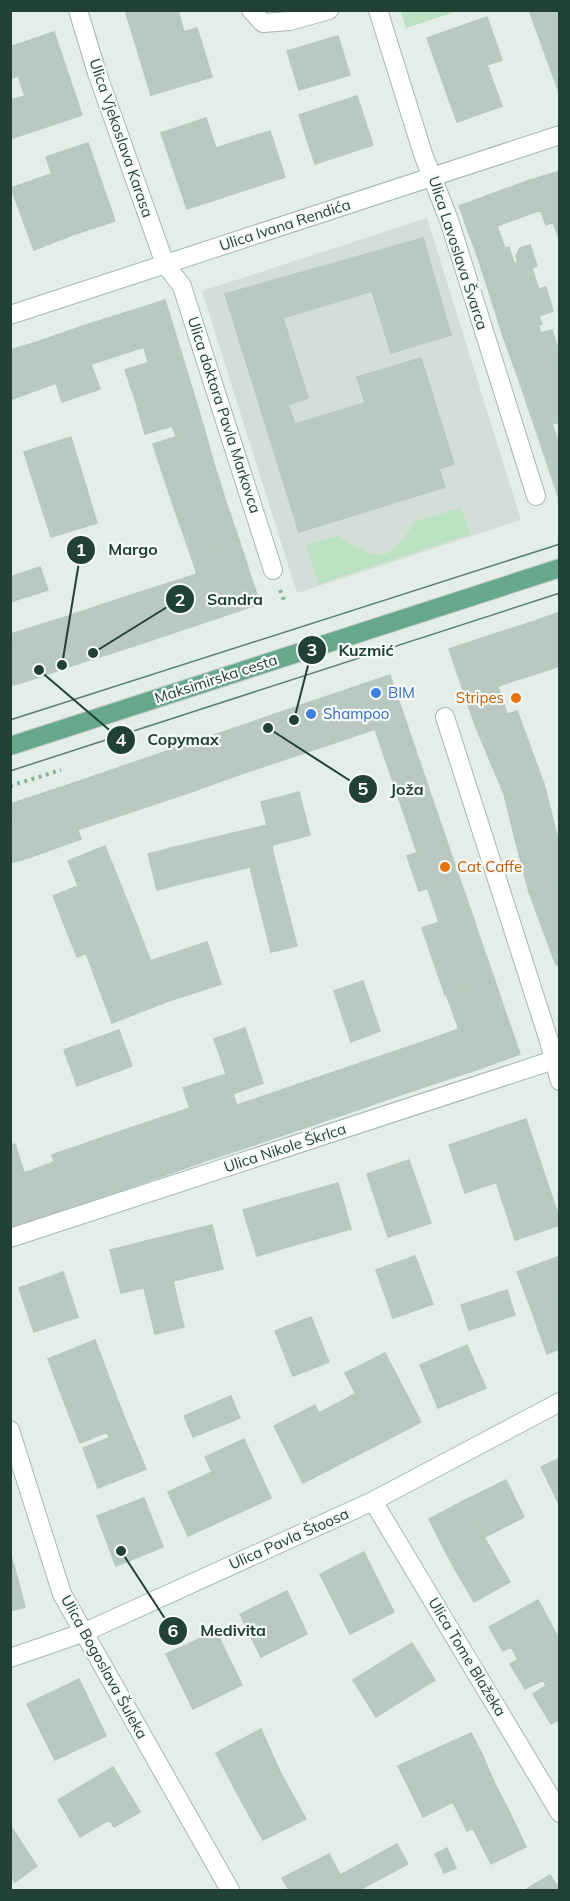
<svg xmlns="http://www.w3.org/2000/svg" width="570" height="1901" viewBox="0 0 570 1901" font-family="Mulish,sans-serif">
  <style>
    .built { fill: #d2ded7 }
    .green { fill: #bce1c1 }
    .building { fill: #b9c9c1; stroke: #b6c9bf; stroke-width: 1.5 }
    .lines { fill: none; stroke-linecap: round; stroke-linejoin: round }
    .minor-casing { stroke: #a6b7af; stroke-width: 20 }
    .major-casing { stroke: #c1cac6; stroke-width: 20 }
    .path { stroke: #82b49e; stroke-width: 4; stroke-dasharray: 3 4.5; stroke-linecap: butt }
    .minor { stroke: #fff; stroke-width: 18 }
    .major { stroke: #66a78e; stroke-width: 18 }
    .tram { stroke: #5d7d70; stroke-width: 1.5 }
    .shop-dot { fill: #3f7fe0; stroke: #f5faf7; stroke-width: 2 }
    .food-dot { fill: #e8710a; stroke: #f5faf7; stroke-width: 2 }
    .labels { text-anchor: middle; stroke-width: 4.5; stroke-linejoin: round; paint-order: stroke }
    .street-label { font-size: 15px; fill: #224135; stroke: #f5faf7 }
    .shop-label { font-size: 15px; fill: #366cbe; stroke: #f5faf7; text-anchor: start }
    .food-label { font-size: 15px; fill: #c56008; stroke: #f5faf7; text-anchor: end }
    .leader { fill: none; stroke: #224135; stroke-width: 2 }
    .callout-dot { fill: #224135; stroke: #f5faf7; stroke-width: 2 }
    .mark-label { font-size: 18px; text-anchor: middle; font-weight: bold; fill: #fff }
    .callout-label { font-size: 16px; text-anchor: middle; font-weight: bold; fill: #224135; stroke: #f5faf7; stroke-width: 4.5; stroke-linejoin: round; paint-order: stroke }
  </style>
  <rect width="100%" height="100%" fill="#e4eee8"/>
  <path class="built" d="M427 218 521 520 297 593 202 291Z"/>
  <path class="green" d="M400 10H458V11L406 28Z
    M461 508 471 534 319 584 306 546 337 536C379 561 388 566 415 521Z"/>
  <path class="building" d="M125 10H178L184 32 197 28 212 77 151 95Z
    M529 10H560V92H559Z
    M487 17 502 60 487 65 502 106 457 122 427 38Z
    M54 32 82 115 10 139V100L25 96 18 76 10 79V47Z
    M338 36 350 75 299 90 287 51Z
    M357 96 373 145 315 164 299 115Z
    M206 118 216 148 270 131 285 177 187 209 161 133Z
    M88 143 115 221 72 235 46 157Z
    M560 171V238H559L553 222 546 225 530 180Z
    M51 174 72 235 34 250 11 188Z
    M530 180 541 210 497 226 505 248 478 258 459 206Z
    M423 238 451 335 391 353 372 291 283 318 308 398 288 405 295 424 365 403 357 377 421 358 454 464 439 469 445 487 299 532 225 294Z
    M530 245 537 266 532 268 535 278 489 292 478 258 509 247 514 263 518 262 516 256 520 248Z
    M535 278 539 289 546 287 553 311 539 316 542 324 503 336 489 292Z
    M165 300 181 352 148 362 144 347 98 362 86 325Z
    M86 325 98 362 91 364 100 389 62 402 56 383 48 386 34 343Z
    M538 325 541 333 552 330 560 355V365L519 380 503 336Z
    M34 343 48 386 10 400V350Z
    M181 352 191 385 136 402 125 370Z
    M560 365V422L552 424 560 446V469L550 472 519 380Z
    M191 385 204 428 176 436 172 426 145 434 136 402Z
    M204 428 214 464 165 481 153 444Z
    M71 437 97 523 51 537 24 452Z
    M214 464 226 502 178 519 165 481Z
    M560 469V502L550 472Z
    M226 502 239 540 191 556 178 519Z
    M239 540 260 604 134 646 119 599 197 574 191 556Z
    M40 567 48 590 10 602V577Z
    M119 599 134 646 80 663 65 617Z
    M560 612V666L548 670 532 622Z
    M65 617 80 663 27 681 11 634Z
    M532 622 548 670 498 686 482 638Z
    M11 634 27 681 10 686V635Z
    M482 638 507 714 475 725 449 649Z
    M390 675 447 842 417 852 375 729 334 743 319 699Z
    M319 699 334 743 241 774 226 731Z
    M517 711 544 784 504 794 475 725Z
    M226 731 241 774 191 792 176 748Z
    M176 748 191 792 77 830 62 787Z
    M544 784 556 832 516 843 504 794Z
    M62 787 81 839 28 858 10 804Z
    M299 792 310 835 272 845 261 802Z
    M10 808 28 858 10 863Z
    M267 825 275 861 184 883 175 847Z
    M556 832 560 844V884L529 892 516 843Z
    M447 842 459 877 419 891 407 856Z
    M105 846 140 933 77 957 53 896 78 886 68 861Z
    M175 847 184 883 157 890 148 854Z
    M275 861 297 946 271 952 250 867Z
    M459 877 471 911 439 922 427 887Z
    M560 884V964L556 965 529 892Z
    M471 911 483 947 434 963 422 928Z
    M140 933 166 1002 112 1023 86 953Z
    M207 942 221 984 166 1002 150 961Z
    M483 947 494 978 445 995 434 963Z
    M494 978 504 1008 457 1024 446 994Z
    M363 981 380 1031 351 1042 334 991Z
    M504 1008 520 1054 473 1071 457 1024Z
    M245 1028 263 1083 233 1094 214 1039Z
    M459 1029 473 1071 442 1081 428 1040Z
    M119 1030 132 1066 77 1086 64 1050Z
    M428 1040 442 1081 409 1092 396 1051Z
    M396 1051 409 1092 351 1112 337 1071Z
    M337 1071 351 1112 307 1127 293 1086Z
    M226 1074 251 1146 208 1160 183 1088Z
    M293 1086 307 1127 251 1146 237 1105Z
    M190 1108 208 1160 163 1176 145 1123Z
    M526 1119 542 1167 465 1193 449 1145Z
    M145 1123 163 1176 116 1192 98 1139Z
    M98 1139 116 1192 70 1208 52 1155Z
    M15 1144 24 1173 54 1162 70 1208 10 1228V1146Z
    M409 1160 431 1223 388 1237 367 1174Z
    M542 1167 551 1194 505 1209 496 1182Z
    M338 1183 351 1229 305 1242 292 1196Z
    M551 1194 560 1219V1225L515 1240 505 1209Z
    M292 1196 305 1242 257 1256 243 1210Z
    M212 1225 223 1269 173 1281 162 1237Z
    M162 1237 173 1281 121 1293 110 1250Z
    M415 1256 433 1304 393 1318 376 1270Z
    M560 1256V1295L530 1306 517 1272Z
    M63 1272 78 1317 34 1332 19 1288Z
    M173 1281 184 1327 155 1334 144 1288Z
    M507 1290 515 1315 469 1330 461 1305Z
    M560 1295V1349L547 1354 530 1306Z
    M311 1317 329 1362 293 1376 275 1331Z
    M95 1340 113 1388 66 1407 48 1359Z
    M467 1345 486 1388 438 1408 420 1365Z
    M385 1353 421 1422 381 1443 345 1373Z
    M113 1388 127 1424 80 1443 66 1407Z
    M355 1394 381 1443 344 1462 319 1413Z
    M231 1396 240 1418 193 1437 184 1416Z
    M315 1405 344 1462 303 1483 274 1426Z
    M127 1424 146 1469 98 1488 83 1448 109 1438 107 1432Z
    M244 1439 271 1498 232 1516 205 1457Z
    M560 1458V1506L541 1467Z
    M212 1472 232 1516 188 1536 168 1492Z
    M506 1480 524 1517 483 1538 465 1500Z
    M144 1498 163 1547 116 1566 97 1516Z
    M465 1500 488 1544 452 1564 429 1519Z
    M488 1544 510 1582 474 1602 452 1564Z
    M10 1551 25 1607 10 1611Z
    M364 1552 394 1612 350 1634 320 1574Z
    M287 1591 307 1634 261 1657 240 1614Z
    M538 1600 558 1637 518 1660 511 1647 503 1651 489 1627Z
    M216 1631 242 1685 193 1709 166 1654Z
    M558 1637 560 1719 551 1724 533 1694 546 1686 543 1680 525 1689 510 1664Z
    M412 1643 435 1680 376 1717 353 1680Z
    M79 1679 106 1736 55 1760 27 1704Z
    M261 1729 280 1772 237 1793 216 1753Z
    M471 1733 482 1754 410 1790 398 1766Z
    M482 1754 494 1782 423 1817 410 1790Z
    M113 1767 140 1812 114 1827 109 1820 80 1837 58 1800Z
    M280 1772 306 1819 263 1840 237 1793Z
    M494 1782 509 1811 467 1831 453 1802Z
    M509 1811 526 1847 491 1864 473 1828Z
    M10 1825 37 1866 15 1882 10 1875Z
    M397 1844 408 1864 359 1890H348L340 1875Z
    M447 1848 456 1868 444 1873 435 1854Z
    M329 1854 348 1890H289L282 1878Z
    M550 1875 560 1890H525Z"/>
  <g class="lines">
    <g class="minor-casing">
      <path id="minor" d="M78 10 97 73 165 264 182 286 185 296 273 570
        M251 10 263 23 290 21 329 10
        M378 10 423 154 449 220 536 496
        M10 315 560 135
        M445 717 549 1041 560 1081
        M10 1238 560 1058
        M10 1430 62 1594 230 1890
        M373 1501 560 1813
        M10 1658 85 1632 373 1501 560 1402"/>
    </g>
    <g class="major-casing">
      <path id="major" d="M10 746 560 568"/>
    </g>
    <path class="path" d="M280 590 285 603
      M10 786 61 770"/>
    <use href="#minor" class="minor"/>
    <use href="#major" class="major"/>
    <path class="tram" d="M10 720 560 544
      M10 771 560 593"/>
  </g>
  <g class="shop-dot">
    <circle cx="376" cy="693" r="6"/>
    <circle cx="311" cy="714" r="6"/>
  </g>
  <g class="food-dot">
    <circle cx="516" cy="698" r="6"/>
    <circle cx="445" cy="867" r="6"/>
  </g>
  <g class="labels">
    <g class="street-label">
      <text transform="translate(121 138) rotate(71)" y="5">Ulica Vjekoslava Karasa</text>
      <text transform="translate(285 225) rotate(-18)" y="5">Ulica Ivana Rendića</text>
      <text transform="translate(458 253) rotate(72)" y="5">Ulica Lavoslava Švarca</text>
      <text transform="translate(224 415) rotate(72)" y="5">Ulica doktora Pavla Markovca</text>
      <text transform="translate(216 679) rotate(-18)" y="5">Maksimirska cesta</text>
      <text transform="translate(285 1148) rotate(-18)" y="5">Ulica Nikole Škrlca</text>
      <text transform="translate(289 1539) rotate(-24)" y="5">Ulica Pavla Štoosa</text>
      <text transform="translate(467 1657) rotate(59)" y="5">Ulica Tome Blažeka</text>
      <text transform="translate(104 1667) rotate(61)" y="5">Ulica Bogoslava Šuleka</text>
    </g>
    <g class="shop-label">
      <text x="388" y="698">BIM</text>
      <text x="323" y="719">Shampoo</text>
    </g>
    <g class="food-label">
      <text x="504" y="703">Stripes</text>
      <text x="457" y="872" text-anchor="start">Cat Caffe</text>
    </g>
  </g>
  <path class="leader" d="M62 665L81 550M93 653L180 599M294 720L312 650M39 670L121 740M268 728L363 789M121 1551L173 1631"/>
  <g class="callout-dot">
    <circle cx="62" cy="665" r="6"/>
    <circle cx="93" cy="653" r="6"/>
    <circle cx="294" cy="720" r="6"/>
    <circle cx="39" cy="670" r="6"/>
    <circle cx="268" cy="728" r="6"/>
    <circle cx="121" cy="1551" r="6"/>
    <circle cx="81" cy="550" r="15"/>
    <circle cx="180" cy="599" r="15"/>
    <circle cx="312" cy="650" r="15"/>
    <circle cx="121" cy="740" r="15"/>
    <circle cx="363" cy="789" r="15"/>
    <circle cx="173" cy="1631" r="15"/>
  </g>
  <g class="mark-label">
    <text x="81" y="556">1</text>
    <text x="180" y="606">2</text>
    <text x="312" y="656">3</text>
    <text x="121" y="746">4</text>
    <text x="363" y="795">5</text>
    <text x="173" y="1637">6</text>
  </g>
  <g class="callout-label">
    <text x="133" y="555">Margo</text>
    <text x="235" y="605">Sandra</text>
    <text x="366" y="656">Kuzmić</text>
    <text x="183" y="745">Copymax</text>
    <text x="407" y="795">Joža</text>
    <text x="233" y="1636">Medivita</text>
  </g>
  <rect width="570" height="1901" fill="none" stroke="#224135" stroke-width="24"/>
</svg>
